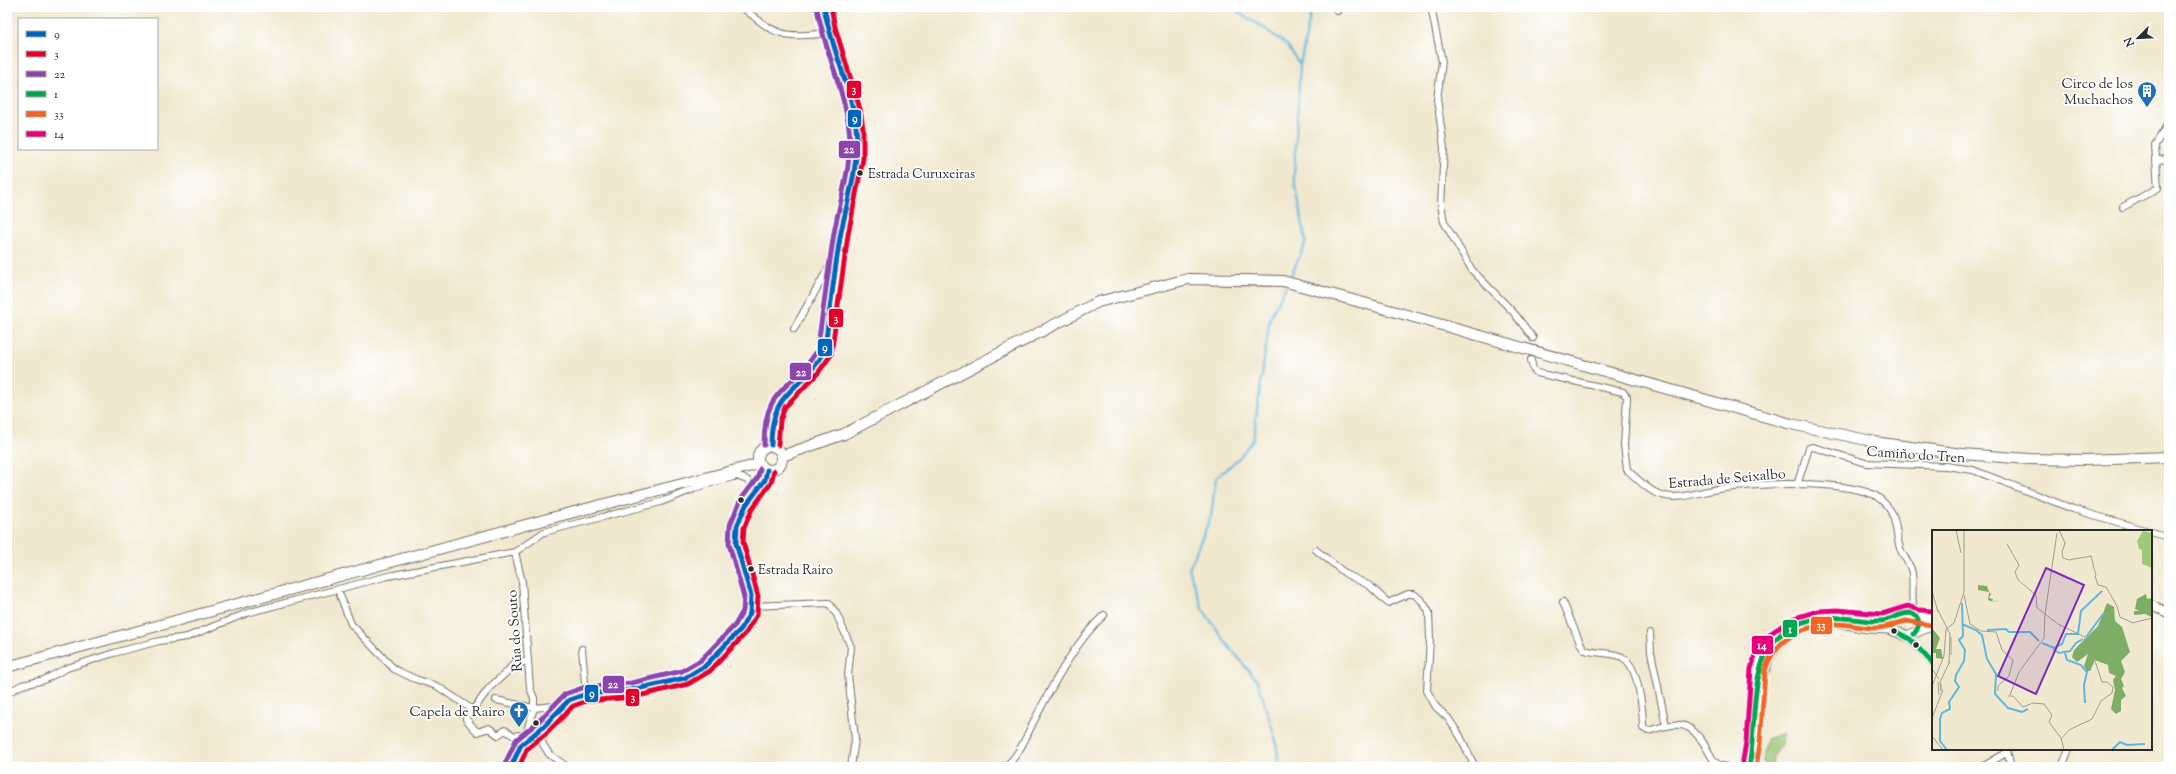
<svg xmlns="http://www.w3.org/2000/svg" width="2176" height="774" viewBox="0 0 2176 774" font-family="'Sorts Mill Goudy',serif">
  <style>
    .park { fill: #9ec976; stroke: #647a50 }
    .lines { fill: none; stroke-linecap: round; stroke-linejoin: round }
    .stream { stroke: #61b6dd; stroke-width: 2 }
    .street-tunnel { stroke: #c9c2ae; stroke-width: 6; stroke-dasharray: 6 3; stroke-linecap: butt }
    .street-casing { stroke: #706d64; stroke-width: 8 }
    .secondary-casing { stroke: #706d64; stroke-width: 11 }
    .primary-casing { stroke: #706d64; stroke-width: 12 }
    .street { stroke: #fff; stroke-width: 6 }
    .secondary { stroke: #fff; stroke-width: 9 }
    .primary { stroke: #fff; stroke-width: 10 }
    .bus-1-casing { stroke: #fff; stroke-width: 8 }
    .bus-2-casing { stroke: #fff; stroke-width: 8 }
    .bus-3-casing { stroke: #fff; stroke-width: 8 }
    .bus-4-casing { stroke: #fff; stroke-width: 8 }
    .bus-5-casing { stroke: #fff; stroke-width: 8 }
    .bus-6-casing { stroke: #fff; stroke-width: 8 }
    .bus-1 { stroke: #0065bd; stroke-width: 5 }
    .bus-2 { stroke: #e4002b; stroke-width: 5 }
    .bus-3 { stroke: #8e44ad; stroke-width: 5 }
    .bus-4 { stroke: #00a651; stroke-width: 5 }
    .bus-5 { stroke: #f26522; stroke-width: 5 }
    .bus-6 { stroke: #e5007d; stroke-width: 5 }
    .bus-dot { fill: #2b2b2b; stroke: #fff; stroke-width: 1.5 }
    .labels { text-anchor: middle; stroke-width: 3.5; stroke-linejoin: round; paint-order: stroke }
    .bus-label { font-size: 13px; fill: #2b2b2b; stroke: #fff; text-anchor: start }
    .poi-label { font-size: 14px; fill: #2b2b2b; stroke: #fff; text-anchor: end }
    .street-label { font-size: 14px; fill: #2b2b2b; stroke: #fff }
    .inset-river { fill: none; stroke: #61b6dd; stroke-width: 2 }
    .inset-road { fill: none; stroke: #a19c8d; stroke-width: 1 }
    .view { fill: #7b2cbf; fill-opacity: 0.15; stroke: #7b2cbf; stroke-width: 2 }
    .inset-edge { fill: none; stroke: #2b2b2b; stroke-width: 2 }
    .line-badge { stroke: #fff; stroke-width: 1.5 }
    .badge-label { font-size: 11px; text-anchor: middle; font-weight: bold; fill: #fff }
  </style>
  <rect width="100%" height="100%" fill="#fff"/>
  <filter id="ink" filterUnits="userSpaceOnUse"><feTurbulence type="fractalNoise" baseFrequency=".025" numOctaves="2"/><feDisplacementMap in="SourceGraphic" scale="8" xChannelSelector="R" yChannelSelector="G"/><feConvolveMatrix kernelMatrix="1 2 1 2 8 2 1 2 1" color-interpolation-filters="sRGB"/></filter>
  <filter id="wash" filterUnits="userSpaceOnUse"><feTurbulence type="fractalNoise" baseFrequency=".012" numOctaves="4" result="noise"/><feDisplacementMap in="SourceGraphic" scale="16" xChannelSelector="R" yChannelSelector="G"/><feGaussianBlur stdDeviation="0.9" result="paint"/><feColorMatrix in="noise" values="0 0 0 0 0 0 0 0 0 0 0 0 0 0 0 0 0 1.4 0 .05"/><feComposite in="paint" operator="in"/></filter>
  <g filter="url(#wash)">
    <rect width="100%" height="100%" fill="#f0e8cf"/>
    <path class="park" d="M1784 733 1781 746 1773 754 1772 764 1763 763 1766 739Z"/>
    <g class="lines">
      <path class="stream" d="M1229 7 1261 26 1287 45 1300 65 1294 176 1306 242 1289 280
        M1300 65 1312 7
        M1279 767 1276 741 1258 682 1226 643 1202 608 1189 569 1211 516 1216 478 1239 458 1253 440 1270 317 1286 286"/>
    </g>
  </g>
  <g filter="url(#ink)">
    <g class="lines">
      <path class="street-tunnel" d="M1531 360 1533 338"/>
      <g class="street-casing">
        <path id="street" d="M742 7C778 37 782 38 829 33
          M1336 7 1337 11
          M1431 7 1442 62 1437 99 1444 148 1441 205 1444 222 1472 270 1514 313 1533 338
          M2157 160 2169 159
          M2123 207 2158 188 2155 145 2169 122
          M794 329 829 267 838 260
          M1531 360 1533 369 1537 373 1623 392 1627 397 1624 445 1627 470C1637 478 1648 491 1661 495 1679 501 1701 491 1718 489 1757 483 1836 480 1872 494 1878 496 1887 505 1890 510 1897 520 1896 537 1900 548 1903 557 1910 563 1912 573 1914 587 1910 601 1915 615
          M1797 485 1809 448 1813 447 1866 463 1946 466 1973 470 2073 509 2148 531
          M2151 532 2169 537
          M1316 550 1346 574 1370 586 1388 603 1408 594H1414L1422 601 1429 612 1430 639 1427 691 1436 707 1448 718 1460 736 1475 767
          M515 552 522 582 528 661 530 688 534 698V708L525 737
          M338 590 351 624 394 669 415 679 437 686 473 710 466 716V719L477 732 489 728 498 735 505 730 514 736 525 734
          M1563 602 1580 643 1585 650C1596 654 1613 652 1622 657 1639 665 1643 712 1643 728L1648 731C1678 722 1690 719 1707 749 1713 759 1713 764 1726 767
          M751 606 829 603 837 615 851 647 848 675 855 739 851 767
          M1650 633 1651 652 1666 726
          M1907 636 1933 664
          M582 649 586 694
          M7 693 22 685 44 680 67 668 114 653 159 641 187 637 247 613 388 576 515 552 544 532 661 502 704 485 737 476 747 480 757 491
          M496 700 534 708 564 705
          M473 710 490 687 507 672 513 664 528 661
          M536 733 549 754 567 767
          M2007 751 2011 767
          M1005 767C1021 754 1027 733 1037 715 1055 681 1076 641 1104 615
          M1982 767 2006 753
          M2062 767 2069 749"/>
      </g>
      <g class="secondary-casing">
        <path id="secondary" d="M771 445C771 434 771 422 775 412 784 387 813 376 824 353L841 234 856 158V129L853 110 828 29 824 7
          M2151 605 2169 613
          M1917 617 1933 618
          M1836 622 1868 628 1889 629 1907 636 1933 625
          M1764 672 1769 657 1779 643
          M511 767 521 745 543 727 569 700 586 694 632 690 685 678 705 666 741 629 750 613 751 596 736 543 737 526 746 505 765 480 767 470
          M1749 767C1757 736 1754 702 1758 670 1763 636 1800 618 1831 617 1848 616 1865 622 1882 621 1892 621 1899 615 1908 613L1917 617 1920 623 1918 630"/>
      </g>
      <g class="primary-casing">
        <path id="primary" d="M758 458a12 12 0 1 1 24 0a12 12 0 1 1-24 0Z
          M782 456 844 434 1098 302 1188 279 1283 281 1382 308 1791 424 1881 443 1962 454 2029 459 2085 460 2169 457
          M7 667 555 517 759 464"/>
      </g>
      <use href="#street" class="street"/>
      <use href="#secondary" class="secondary"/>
      <use href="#primary" class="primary"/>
      <g class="bus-1-casing">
        <path id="bus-1" d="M771 445C771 388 800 393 824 353 830 313 834 272 841 232 848 198 860 162 856 127 851 86 831 48 824 7
          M511 767 521 745 543 727 569 700 586 694 632 690 685 678 705 666 741 629 750 613 751 596 736 543 737 526 746 505 765 480 767 470"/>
      </g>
      <g class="bus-2-casing">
        <path id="bus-2" d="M778 445 780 421 785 407 818 373 831 355 848 235 863 159V128L860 109 835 27 831 7
          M519 767 527 749 548 732 573 706 587 701 634 697 688 684 710 671 746 633 757 615 758 596 743 542 744 528 752 509 771 483 774 471"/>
      </g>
      <g class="bus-3-casing">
        <path id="bus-3" d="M764 445C764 384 792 392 817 351 823 312 828 272 834 233 840 199 853 164 849 128 844 88 824 49 817 8
          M505 764 516 740 538 722 565 694 585 687 631 683 682 671 701 660 735 625 743 611 744 597 729 544 730 525 740 501 758 477 760 469"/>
      </g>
      <g class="bus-4-casing">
        <path id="bus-4" d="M1893 630 1910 639 1933 664
          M1749 767C1760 708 1740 627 1823 618 1843 615 1861 622 1881 621 1891 620 1900 613 1910 613 1922 617 1920 626 1914 634"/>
      </g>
      <g class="bus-5-casing">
        <path id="bus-5" d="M1756 767 1760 744 1765 671C1774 639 1804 624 1836 624 1849 624 1862 628 1876 628 1887 628 1895 624 1906 621 1907 621 1928 625 1933 625"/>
      </g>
      <g class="bus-6-casing">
        <path id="bus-6" d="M1742 766 1746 742 1751 669 1755 655 1771 633 1792 619 1818 611 1838 610 1882 614 1908 606 1919 610 1933 611"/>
      </g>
      <use href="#bus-1" class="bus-1"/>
      <use href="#bus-2" class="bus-2"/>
      <use href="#bus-3" class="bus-3"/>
      <use href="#bus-4" class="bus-4"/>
      <use href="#bus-5" class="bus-5"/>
      <use href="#bus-6" class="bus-6"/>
    </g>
  </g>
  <defs>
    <g id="building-pin" transform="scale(1)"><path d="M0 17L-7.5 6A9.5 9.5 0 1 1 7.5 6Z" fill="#1f6fb2" stroke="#fff"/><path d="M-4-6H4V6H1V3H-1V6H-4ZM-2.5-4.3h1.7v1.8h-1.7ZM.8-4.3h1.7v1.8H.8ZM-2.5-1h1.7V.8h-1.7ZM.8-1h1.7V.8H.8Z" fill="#fff"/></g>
    <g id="church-pin" transform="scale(1)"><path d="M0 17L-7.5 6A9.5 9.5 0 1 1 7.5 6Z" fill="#1f6fb2" stroke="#fff"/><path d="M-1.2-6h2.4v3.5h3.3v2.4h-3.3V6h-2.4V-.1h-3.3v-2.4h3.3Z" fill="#fff"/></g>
  </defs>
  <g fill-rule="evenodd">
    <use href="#building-pin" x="2147" y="91"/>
    <use href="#church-pin" x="519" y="711"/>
  </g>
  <g class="bus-dot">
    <circle cx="860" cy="173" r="3.5"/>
    <circle cx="741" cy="500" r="3.5"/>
    <circle cx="751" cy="569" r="3.5"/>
    <circle cx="1894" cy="631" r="3.5"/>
    <circle cx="1916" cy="645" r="3.5"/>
    <circle cx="536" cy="723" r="3.5"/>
  </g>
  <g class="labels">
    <g class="bus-label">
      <text x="868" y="178">Estrada Curuxeiras</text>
      <text x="758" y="574">Estrada Rairo</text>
    </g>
    <g class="poi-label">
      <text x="2133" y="88">Circo de los<tspan x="2133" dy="16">Muchachos</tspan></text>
      <text x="505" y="716">Capela de Rairo</text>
    </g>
    <g class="street-label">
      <text transform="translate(1916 454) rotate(4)" y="5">Camiño do Tren</text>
      <text transform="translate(1727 478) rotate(-5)" y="5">Estrada de Seixalbo</text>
      <text transform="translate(514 631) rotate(-94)" y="5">Rúa do Souto</text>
    </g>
  </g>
  <g transform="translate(1932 530)">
    <rect width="220" height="220" fill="#f0e8cf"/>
    <path d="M211 1 220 3V38L210 34V20L207 19 205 11Z" fill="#9ec976"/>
    <path d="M46 55 55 56 58 64 60 62 57 68 61 69 60 72 68 70 62 72 56 70 57 62 46 60ZM214 64 215 69 220 68V87L213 84 202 85V81H207L203 79 205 69ZM175 73 182 77 183 91 190 97 198 122 189 131 193 142 189 149 192 156 190 158 194 166 189 170V181L184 184 179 179 183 160 181 150 184 146 177 143 176 135 163 130 158 141H155L152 136 156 124 145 132 140 127 142 120 166 96ZM0 98 8 108 4 119H9L11 129 4 128V123H0Z" fill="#7ead67"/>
    <path class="inset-river" d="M30 94 46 101M55 100 74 99 77 102H98L107 111M45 101 50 105 55 129 64 144 63 164 76 178 90 182 96 179M154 107 171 84M110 113 122 118 130 114 134 104H146L149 81 170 61M121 119 127 123 138 121 144 113 151 109M133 123 135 130 149 135 155 142 152 155 153 173M15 220 8 211V189L10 183 18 179 17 172 27 157 23 151 24 145 32 131 33 120 27 110 31 106 30 73M180 220 188 212 195 215 213 214"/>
    <path class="inset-road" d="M24 0 29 23M127 0 133 13 130 22 131 28 137 30 159 26 164 46M75 14 87 35 83 42 86 50 104 65 105 78 112 83M163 46 166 55 174 57 185 76 188 87 201 93M0 61 6 82M32 65 38 94 49 101 64 102 70 120 81 130 77 146 66 156V161M6 80 18 104 17 134M113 84 126 94 153 107 152 116 162 128 170 152H175L181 157 180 163 169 171 160 189 137 200 129 209M113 84 125 3M200 93 220 88M19 125V107M0 139 7 149M6 152 7 165M9 153V161L8 152 18 131M0 156 12 126 14 99 22 93 32 62V0M78 165 87 142 112 108 113 83M76 166H81L91 177 101 173 112 174 120 185 117 192 129 208 132 220M0 188 11 160M0 206 11 220"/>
    <path class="view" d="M114 38 152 55 104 164 66 146Z"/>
    <rect width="220" height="220" class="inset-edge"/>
  </g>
  <g class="line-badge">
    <rect x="846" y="80" width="16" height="19" rx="4" fill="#e4002b"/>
    <rect x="847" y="109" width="15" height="19" rx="4" fill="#0065bd"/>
    <rect x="838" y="140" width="23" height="19" rx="4" fill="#8e44ad"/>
    <rect x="828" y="308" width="16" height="20" rx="4" fill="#e4002b"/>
    <rect x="817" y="338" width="16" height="19" rx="4" fill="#0065bd"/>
    <rect x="789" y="362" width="23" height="19" rx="4" fill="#8e44ad"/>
    <rect x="1810" y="616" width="23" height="19" rx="4" fill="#f26522"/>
    <rect x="1782" y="619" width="16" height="19" rx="4" fill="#00a651"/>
    <rect x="1751" y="635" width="23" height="20" rx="4" fill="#e5007d"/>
    <rect x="602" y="675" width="23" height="19" rx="4" fill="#8e44ad"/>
    <rect x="584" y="684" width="15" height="19" rx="4" fill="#0065bd"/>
    <rect x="625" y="688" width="15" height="19" rx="4" fill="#e4002b"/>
  </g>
  <g class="badge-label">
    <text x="854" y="93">3</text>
    <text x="855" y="122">9</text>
    <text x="849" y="153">22</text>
    <text x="836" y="322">3</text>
    <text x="825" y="351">9</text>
    <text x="801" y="376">22</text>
    <text x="1821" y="629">33</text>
    <text x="1790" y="633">1</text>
    <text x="1762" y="649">14</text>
    <text x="613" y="688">22</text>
    <text x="592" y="697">9</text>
    <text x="633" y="701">3</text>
  </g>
  <rect width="2176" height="774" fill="none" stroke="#fff" stroke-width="24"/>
  <rect x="18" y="18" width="140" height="132" fill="#ffffff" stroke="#aaaaaa"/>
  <rect x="26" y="31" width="20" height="6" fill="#0065bd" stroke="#aaaaaa"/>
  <text x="54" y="38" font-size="12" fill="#2b2b2b">9</text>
  <rect x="26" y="51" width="20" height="6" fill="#e4002b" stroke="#aaaaaa"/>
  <text x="54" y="58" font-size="12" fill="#2b2b2b">3</text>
  <rect x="26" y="71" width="20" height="6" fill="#8e44ad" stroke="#aaaaaa"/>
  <text x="54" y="78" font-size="12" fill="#2b2b2b">22</text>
  <rect x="26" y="91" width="20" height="6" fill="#00a651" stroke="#aaaaaa"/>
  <text x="54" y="98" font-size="12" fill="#2b2b2b">1</text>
  <rect x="26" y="111" width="20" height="6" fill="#f26522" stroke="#aaaaaa"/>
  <text x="54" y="118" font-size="12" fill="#2b2b2b">33</text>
  <rect x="26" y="131" width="20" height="6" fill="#e5007d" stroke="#aaaaaa"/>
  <text x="54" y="138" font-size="12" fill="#2b2b2b">14</text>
  <g transform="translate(2138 38) rotate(246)" stroke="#ffffff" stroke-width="3" paint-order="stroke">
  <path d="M0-3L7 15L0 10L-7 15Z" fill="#2b2b2b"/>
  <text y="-6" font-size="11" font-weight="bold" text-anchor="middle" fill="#2b2b2b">N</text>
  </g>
</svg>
